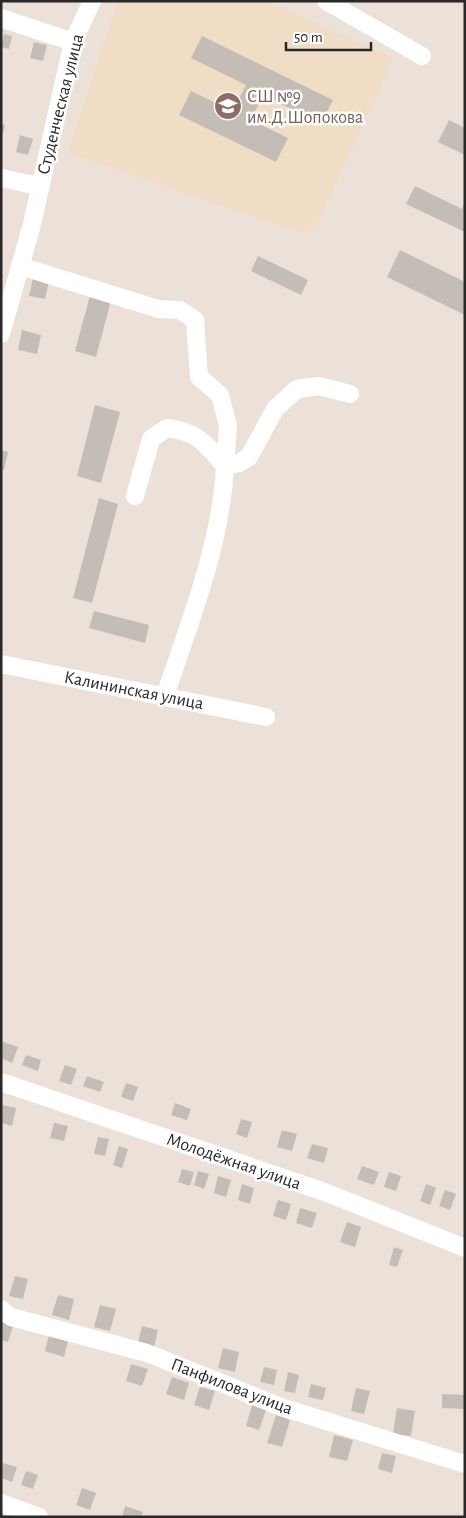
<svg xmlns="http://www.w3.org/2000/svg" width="466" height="1518" viewBox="0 0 466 1518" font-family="'Alegreya Sans',sans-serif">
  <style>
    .education { fill: #efddc6 }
    .building { fill: #c3bdb5 }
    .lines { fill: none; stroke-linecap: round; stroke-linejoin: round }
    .minor { stroke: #fff; stroke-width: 18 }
    .labels { text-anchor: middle; stroke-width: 5; stroke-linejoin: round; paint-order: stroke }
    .education-label { font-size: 18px; fill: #785e54; stroke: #fff; text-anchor: start }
    .street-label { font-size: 18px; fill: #282828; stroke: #fff }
  </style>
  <rect width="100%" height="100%" fill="#ece1d9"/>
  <path class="education" d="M118 1H267L394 58 316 226 305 234 67 153Z"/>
  <path class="building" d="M4 34 12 36 9 49 1 47Z
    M202 36 333 100 321 124 263 95 251 120 288 138 276 162 179 115 191 91 233 111 246 85 191 58Z
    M34 42 47 45 43 61 30 58Z
    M449 120 465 128V155L438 142Z
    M1 124 5 125 2 137H1Z
    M20 135 33 139 28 155 16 152Z
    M415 186 462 209 465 202V232L406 204Z
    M400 250 465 282V315L387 277Z
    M258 256 308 280 301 295 251 271Z
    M33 278 49 281 45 299 29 296Z
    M91 292 112 297 96 357 75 351Z
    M22 330 41 335 37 354 18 350Z
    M95 405 120 412 101 483 77 476Z
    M1 450 8 452 4 470H1Z
    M99 498 118 504 92 603 73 598Z
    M94 611 149 625 145 643 89 628Z
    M1 1041 18 1047 12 1063 1 1058Z
    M26 1055 41 1060 38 1071 22 1065Z
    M65 1065 77 1069 71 1085 59 1081Z
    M87 1076 104 1082 100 1092 83 1086Z
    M126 1083 138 1087 133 1101 121 1097Z
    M175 1103 191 1109 187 1120 171 1115Z
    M2 1105 16 1108 12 1126 1 1123Z
    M241 1119 252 1122 247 1138 236 1134Z
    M54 1123 68 1126 64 1141 50 1138Z
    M282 1130 297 1134 292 1151 277 1147Z
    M98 1137 109 1139 105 1156 94 1154Z
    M312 1144 328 1148 324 1163 307 1158Z
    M119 1146 128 1149 122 1168 113 1165Z
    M362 1166 379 1172 374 1185 357 1179Z
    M182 1169 194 1172 190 1186 178 1182Z
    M198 1171 209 1174 204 1189 194 1185Z
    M389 1172 401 1176 396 1191 384 1187Z
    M218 1176 231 1180 226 1197 214 1193Z
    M242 1184 254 1188 250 1204 238 1200Z
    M426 1184 436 1188 430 1205 420 1201Z
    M445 1190 456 1194 450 1210 439 1206Z
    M278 1200 291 1204 286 1220 273 1216Z
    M300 1208 317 1213 312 1228 296 1223Z
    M347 1222 361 1227 355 1247 340 1242Z
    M394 1247 403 1250 397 1267 389 1265Z
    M15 1276 28 1279 23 1299 9 1296Z
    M58 1295 74 1299 69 1320 52 1315Z
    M100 1305 116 1309 110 1331 94 1327Z
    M1 1322 13 1326 8 1342 1 1340Z
    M142 1326 158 1330 154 1347 138 1343Z
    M49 1335 68 1341 64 1357 45 1351Z
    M223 1348 239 1352 235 1372 218 1368Z
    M131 1364 148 1369 142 1386 126 1381Z
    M264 1367 277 1370 274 1385 260 1382Z
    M288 1372 299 1375 295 1393 284 1391Z
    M172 1377 189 1383 184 1400 166 1394Z
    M311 1384 326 1388 323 1400 308 1397Z
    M200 1387 215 1391 209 1410 194 1405Z
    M356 1388 370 1391 364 1414 351 1411Z
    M442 1394 465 1395V1409L442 1408Z
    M252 1405 266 1410 259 1430 246 1426Z
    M397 1408 415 1411 411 1436 393 1434Z
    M276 1415 290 1420 282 1447 267 1443Z
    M334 1435 353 1440 347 1461 329 1457Z
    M382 1453 396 1456 392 1473 378 1469Z
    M3 1463 17 1467 12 1482 1 1478Z
    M26 1471 38 1475 33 1489 21 1485Z
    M82 1488 96 1493 90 1510 76 1505Z
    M125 1506 143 1512 141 1517H122Z"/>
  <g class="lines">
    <path class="minor" d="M326 1 422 56
      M1 18 73 42
      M1 178 39 186
      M20 266 158 309 180 310 195 320 199 377 220 395 228 426 225 466 239 463 249 457 275 409 297 389 319 386 350 394
      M1 334 31 228 73 42 92 1
      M135 496 151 439 167 428C198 432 205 443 225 466 221 545 190 621 165 696
      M1 664 266 717
      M1 1082 322 1191 465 1248
      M1 1309 11 1317 147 1353 281 1407 465 1464
      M1 1503 39 1517"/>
  </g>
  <defs>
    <g id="school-disc" transform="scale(1.4375)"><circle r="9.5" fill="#8d6e63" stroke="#fff"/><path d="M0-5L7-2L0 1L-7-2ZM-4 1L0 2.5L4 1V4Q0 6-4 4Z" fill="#fff"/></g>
  </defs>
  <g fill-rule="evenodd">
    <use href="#school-disc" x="228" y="106"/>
  </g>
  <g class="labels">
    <g class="education-label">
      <text x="247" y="102">СШ №9<tspan x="247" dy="21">им.Д.Шопокова</tspan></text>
    </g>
    <g class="street-label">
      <text transform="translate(60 104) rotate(-76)" y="6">Студенческая улица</text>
      <text transform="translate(134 690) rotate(11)" y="6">Калининская улица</text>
      <text transform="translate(234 1161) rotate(19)" y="6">Молодёжная улица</text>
      <text transform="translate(232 1386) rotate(21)" y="6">Панфилова улица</text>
    </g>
  </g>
  <rect width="466" height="1518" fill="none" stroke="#282828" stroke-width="5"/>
  <path d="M286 42v8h85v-8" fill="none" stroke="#282828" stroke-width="2.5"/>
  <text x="294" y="42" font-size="15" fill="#282828" stroke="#ffffff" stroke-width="4" paint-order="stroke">50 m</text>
</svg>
